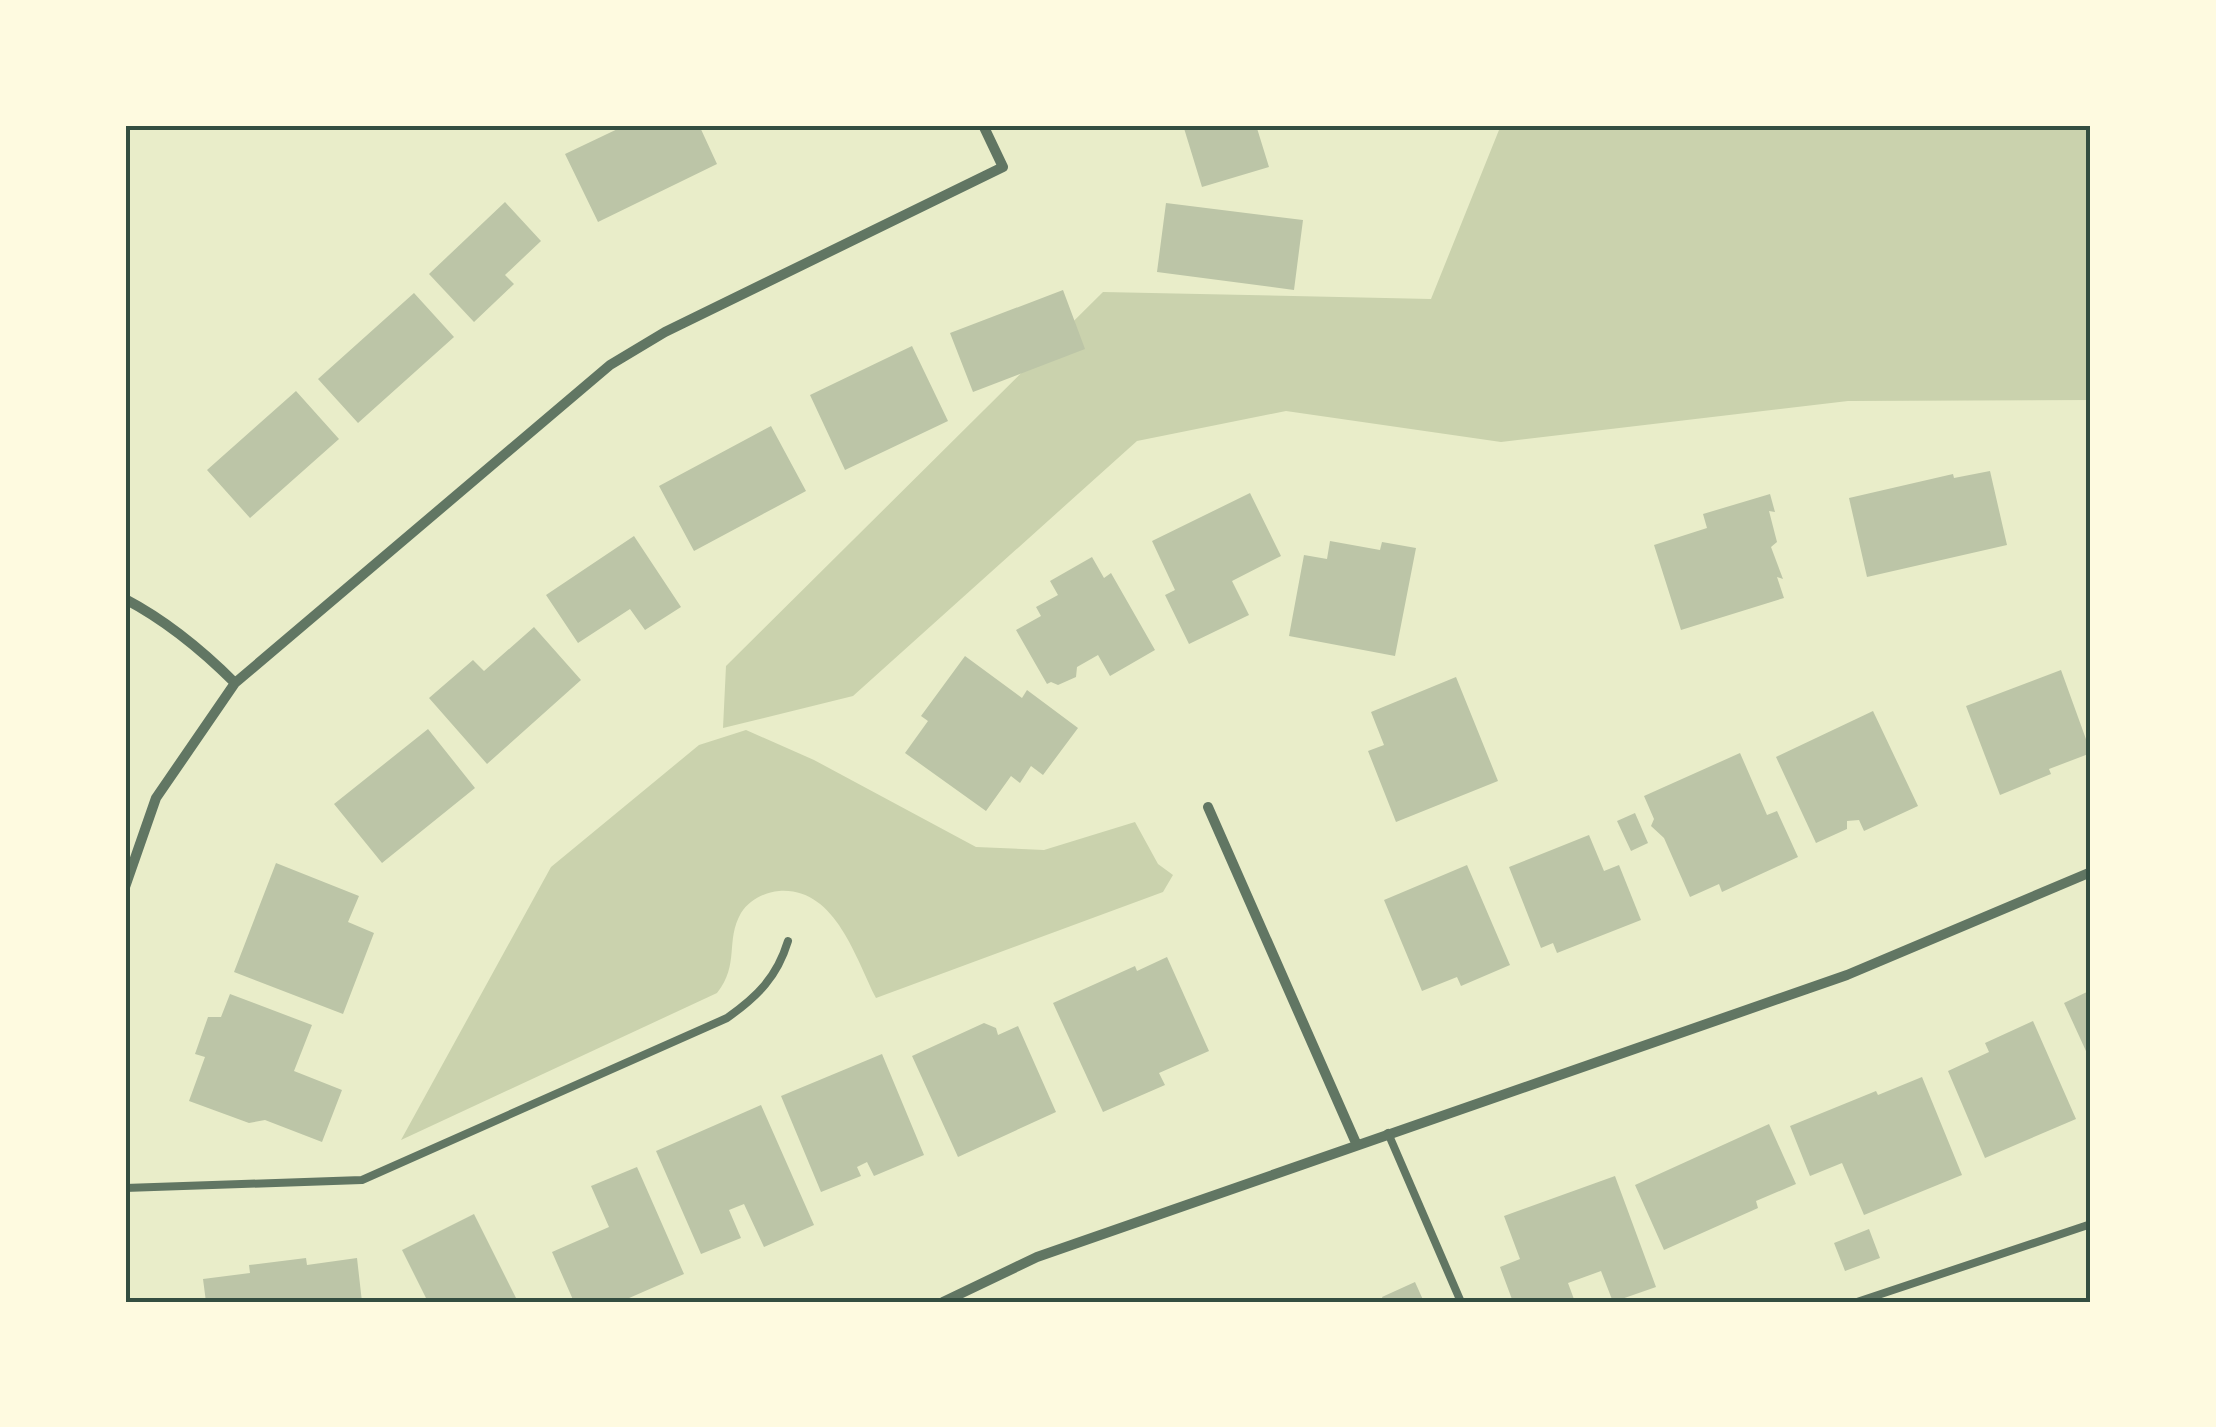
<svg xmlns="http://www.w3.org/2000/svg" width="2216" height="1427" viewBox="0 0 2216 1427" font-family="'Exo 2',sans-serif">
  <style>
    .green { fill: #cad2ad }
    .building { fill: #bcc5a7 }
    .lines { fill: none; stroke-linecap: round; stroke-linejoin: round }
    .service { stroke: #617663; stroke-width: 8 }
    .minor { stroke: #617663; stroke-width: 10 }
    .neatline { fill: none; stroke: #344e41; stroke-width: 4 }
  </style>
  <rect width="100%" height="100%" fill="#e9edc9"/>
  <path class="green" d="M1501 125H2091V400L1848 401 1501 442 1286 411 1137 441 853 696 723 728 726 666 1103 292 1431 299Z
    M746 730 814 760 976 847 1044 850 1135 822 1158 864 1173 875 1163 892 876 998C855 957 835 887 779 891 765 892 749 900 741 913 725 941 740 964 717 993L401 1140 551 867 699 745Z"/>
  <path class="building" d="M626 125H699L717 164 598 222 565 154Z
    M1183 125H1256L1269 167 1202 187Z
    M505 202 541 241 505 275 514 284 474 322 429 274Z
    M1166 203 1303 220 1294 290 1157 272Z
    M1063 290 1085 349 973 392 950 333Z
    M414 293 454 337 358 423 318 379Z
    M912 346 948 421 845 470 810 395Z
    M296 391 339 439 250 518 207 470Z
    M771 426 806 491 694 551 659 486Z
    M1990 471 2007 545 1867 577 1849 498 1953 474 1954 478Z
    M1250 493 1281 556 1232 581 1249 615 1189 644 1165 595 1175 590 1152 541Z
    M1770 494 1775 512 1769 511 1777 542 1771 547 1783 579 1777 577 1784 598 1681 630 1654 545 1707 528 1703 514Z
    M634 536 681 607 645 630 630 609 578 643 546 595Z
    M1330 541 1380 550 1382 542 1416 548 1395 656 1289 636 1304 555 1327 559Z
    M1092 557 1104 578 1111 573 1155 650 1110 676 1098 655 1077 667 1076 677 1058 685 1051 682 1047 684 1016 630 1041 616 1036 607 1058 595 1050 581Z
    M534 627 581 680 487 764 429 698 473 660 484 671Z
    M965 656 1022 698 1027 690 1078 728 1043 775 1031 766 1020 783 1011 776 986 811 905 753 928 721 921 716Z
    M2061 670 2091 753 2049 769 2051 774 2000 795 1966 706Z
    M1456 677 1498 781 1396 822 1368 751 1384 745 1371 712Z
    M1873 711 1918 806 1864 831 1859 820 1847 821V829L1816 843 1776 757Z
    M428 729 475 788 382 863 334 804Z
    M1740 753 1767 815 1777 811 1798 857 1722 892 1719 884 1690 897 1664 838 1651 826 1654 819 1644 796Z
    M1635 813 1648 843 1631 851 1617 821Z
    M1589 835 1604 871 1619 865 1641 920 1557 953 1553 943 1541 948 1509 867Z
    M276 863 359 896 348 922 374 933 343 1014 234 972Z
    M1467 865 1510 965 1461 986 1457 977 1422 991 1384 900Z
    M1167 957 1209 1051 1159 1073 1165 1085 1103 1112 1053 1003 1135 966 1137 971Z
    M2091 990V1062L2064 1003Z
    M230 994 312 1025 294 1071 342 1090 322 1142 265 1120 249 1123 189 1101 205 1057 195 1054 208 1017H221Z
    M2033 1021 2076 1119 1985 1158 1948 1071 1989 1052 1985 1043Z
    M984 1023 996 1028 998 1035 1018 1026 1056 1112 958 1157 912 1056Z
    M882 1054 924 1155 874 1176 867 1162 857 1167 861 1176 821 1192 781 1096Z
    M1922 1077 1962 1175 1864 1215 1842 1163 1810 1176 1790 1126 1876 1091 1878 1095Z
    M761 1105 814 1225 764 1247 744 1204 729 1210 741 1238 701 1254 656 1151Z
    M1769 1124 1796 1184 1756 1201 1758 1208 1664 1250 1635 1185Z
    M637 1167 684 1274 620 1302H574L552 1252 609 1227 591 1186Z
    M1615 1176 1656 1287 1613 1302 1601 1271 1568 1283 1575 1302H1513L1500 1267 1520 1259 1504 1216Z
    M474 1214 518 1302H428L402 1250Z
    M1869 1229 1880 1258 1845 1271 1834 1243Z
    M306 1258 307 1265 357 1258 362 1302H206L203 1279 250 1273 249 1265Z
    M1415 1282 1424 1302H1384L1382 1297Z"/>
  <g class="lines">
    <path class="service" d="M1388 1133 1461 1302
      M125 1188 362 1180 727 1018C758 996 777 977 788 941
      M1857 1302 2091 1224"/>
    <path class="minor" d="M125 599C167 621 202 650 235 683
      M1208 807 1356 1143
      M125 887 156 798 235 683 610 365 665 332 1003 167 983 125
      M943 1302 1037 1257 1847 975 2091 872"/>
  </g>
  <rect width="2216" height="1427" fill="none" stroke="#fefae0" stroke-width="255"/>
  <rect x="128" y="128" width="1960" height="1172" class="neatline"/>
</svg>
